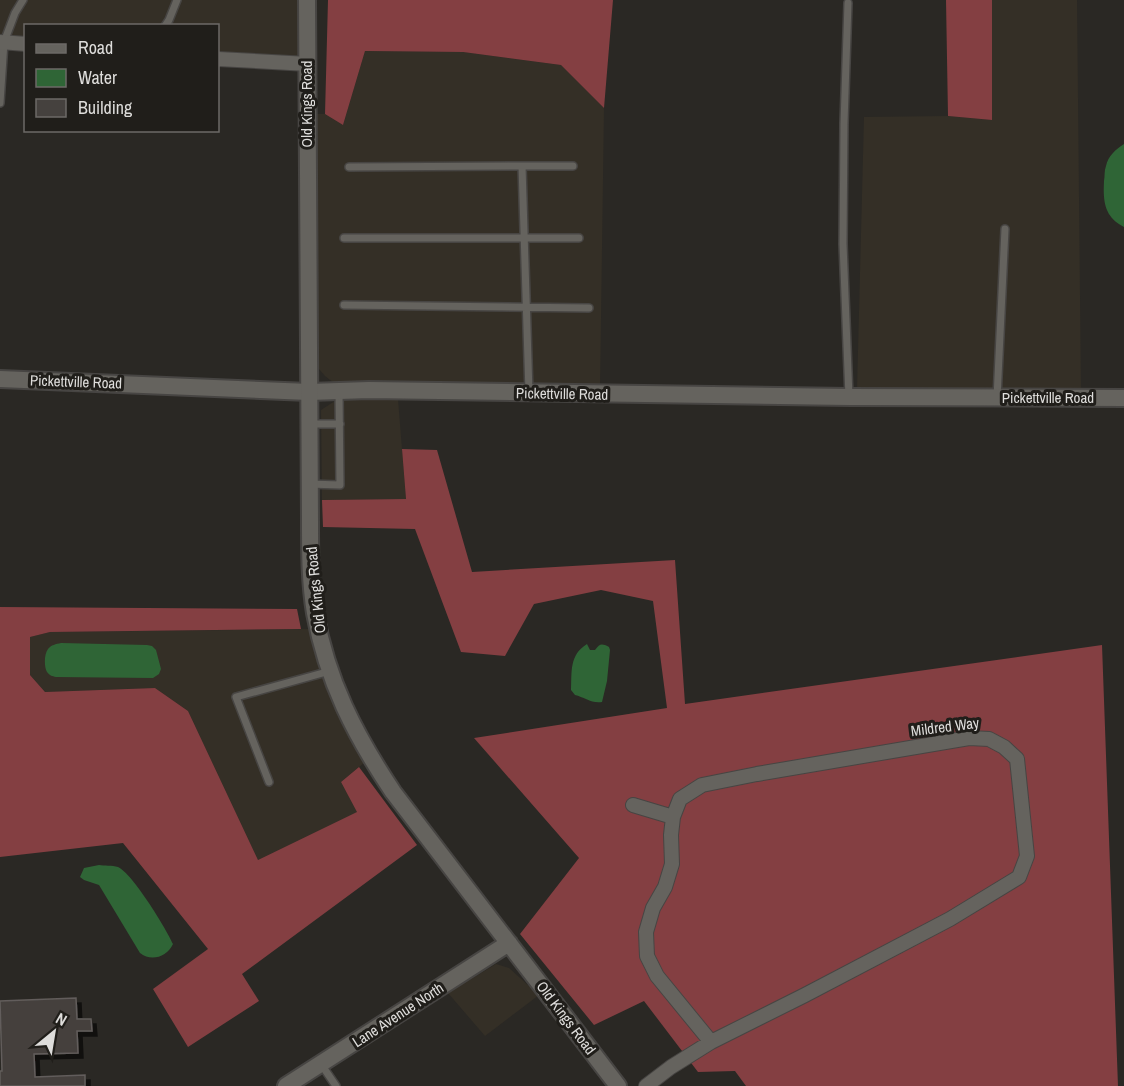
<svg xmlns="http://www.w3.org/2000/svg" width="1124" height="1086" viewBox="0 0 1124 1086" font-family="'Archivo Narrow',sans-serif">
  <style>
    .built { fill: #342f26 }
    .forest { fill: #843f42 }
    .water { fill: #2f6536 }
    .building { fill: #45413e; stroke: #625d5b; stroke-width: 1.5; filter: url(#shadow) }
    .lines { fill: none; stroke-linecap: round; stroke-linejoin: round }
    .service-casing { stroke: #474543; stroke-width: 10 }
    .minor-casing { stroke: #474543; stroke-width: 16 }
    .tertiary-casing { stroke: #474543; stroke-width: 20 }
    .secondary-casing { stroke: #474543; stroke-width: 20 }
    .service { stroke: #65635e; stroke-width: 7 }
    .minor { stroke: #65635e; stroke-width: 14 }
    .tertiary { stroke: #65635e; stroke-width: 16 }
    .secondary { stroke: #65635e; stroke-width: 16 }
    .labels { text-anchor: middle; stroke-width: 6; stroke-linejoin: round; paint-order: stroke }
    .street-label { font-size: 15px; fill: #dedddb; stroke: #201e1a }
  </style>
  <defs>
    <filter id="shadow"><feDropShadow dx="5" dy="5" stdDeviation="0" flood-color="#0009"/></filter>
  </defs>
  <rect width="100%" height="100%" fill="#2a2824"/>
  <path class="built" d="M0 0H298V60L218 54V26H26L25 38 0 36Z
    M992 0H1077L1081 393 857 390 864 117 948 116 992 120Z
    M365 51 463 52 561 65 604 108 600 389 346 385 334 383 325 376 319 369 315 357 313 114H325L343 125Z
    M338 399H398L406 499 322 500 321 410Z
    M311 629 327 684 342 722 365 762 341 782 358 812 258 860 188 711 155 688 45 692 30 675V637L50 632Z
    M496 964 509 968 539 995 485 1036 448 993Z"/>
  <path class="forest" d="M328 0H613L604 108 561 65 463 52 365 51 343 125 325 114Z
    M946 0H992V120L948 116Z
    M402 449 437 450 472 572 675 560 685 704 1102 645 1118 1086H746L735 1071 698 1072 644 1001 594 1025 520 934 579 858 474 738 667 708 653 601 601 590 534 604 505 656 461 652 415 529 323 527 322 500 406 499Z
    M0 607 297 609 301 629 50 632 30 637V675L45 692 155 688 188 711 258 860 357 812 341 782 359 767 417 845 242 974 259 1001 188 1047 153 989 208 949 123 843 0 857Z"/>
  <path class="water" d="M1124 144V227C1104 217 1103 201 1104 181 1105 176 1104 171 1106 166 1108 156 1116 149 1124 144Z
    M61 643 147 645 152 646 156 650 161 669 159 674 153 678 56 677C52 676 50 676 47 672 44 667 44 654 48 649 51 645 56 644 61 643Z
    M587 644 590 650H595C600 644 601 643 609 647L610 650 607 681 602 702C592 704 584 697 575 695L571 690C572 672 569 655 587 644Z
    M99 865C104 866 112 865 118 867 132 873 166 928 173 944 167 957 151 962 140 953L99 885 84 880 80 877 84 868Z"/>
  <path class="building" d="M76 998 77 1019H91L92 1031H77L78 1053 34 1054 35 1077 85 1075V1086H0V1071H2L0 1001Z"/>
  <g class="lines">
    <g class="service-casing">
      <path id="service" d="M848 3 844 123 843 244 849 397
        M165 26 169 20 177 0
        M0 103 4 42 15 13 23 0
        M522 166H573
        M349 167 522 166 529 393
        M344 238H579
        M344 305 589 308
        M997 398 1005 229
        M309 424H340
        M309 484 340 485 339 392
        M269 782 236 697 330 671
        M321 1064 336 1086"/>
    </g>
    <g class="minor-casing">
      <path id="minor" d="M0 42 26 44
        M218 59 308 64
        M633 805 673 817
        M646 1086 671 1067 711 1042 805 995 950 919 1019 877 1027 856 1017 759 1004 747 989 739 969 738 757 774 702 785 680 799 673 817 671 835 672 864 665 887 653 908 646 932 647 956 657 976 711 1042"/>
    </g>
    <g class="tertiary-casing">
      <path id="tertiary" d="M0 379 309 392 369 390 849 397 1124 398"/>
    </g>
    <g class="secondary-casing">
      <path id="secondary" d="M307 0 310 521C310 552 310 583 315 613 327 681 355 735 393 792L618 1086
        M286 1086 509 943"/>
    </g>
    <use href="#service" class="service"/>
    <use href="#minor" class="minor"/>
    <use href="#tertiary" class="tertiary"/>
    <use href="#secondary" class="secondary"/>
  </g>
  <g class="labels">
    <g class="street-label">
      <text transform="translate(307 104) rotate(-90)" y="5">Old Kings Road</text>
      <text transform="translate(76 382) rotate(2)" y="5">Pickettville Road</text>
      <text transform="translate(562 394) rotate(1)" y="5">Pickettville Road</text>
      <text x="1048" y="403">Pickettville Road</text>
      <text transform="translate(316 590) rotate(-96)" y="5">Old Kings Road</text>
      <text transform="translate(945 727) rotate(-7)" y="5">Mildred Way</text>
      <text transform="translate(398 1015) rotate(-33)" y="5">Lane Avenue North</text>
      <text transform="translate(566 1018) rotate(53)" y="5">Old Kings Road</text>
    </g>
  </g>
  <rect x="24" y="24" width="195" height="108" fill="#201e1a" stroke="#6c6a67" stroke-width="1.5"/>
  <rect x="36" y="44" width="30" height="9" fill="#65635e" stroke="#6c6a67" stroke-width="1.5"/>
  <text x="78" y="54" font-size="18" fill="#dedddb">Road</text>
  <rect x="36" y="69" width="30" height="18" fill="#2f6536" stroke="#6c6a67" stroke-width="1.5"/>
  <text x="78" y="84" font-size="18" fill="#dedddb">Water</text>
  <rect x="36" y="99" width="30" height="18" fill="#45413e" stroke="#6c6a67" stroke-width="1.5"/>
  <text x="78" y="114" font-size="18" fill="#dedddb">Building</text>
  <g transform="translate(54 1032) rotate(30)" stroke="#201e1a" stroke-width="4.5" paint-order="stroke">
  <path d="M0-4.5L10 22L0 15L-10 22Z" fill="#dedddb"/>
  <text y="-9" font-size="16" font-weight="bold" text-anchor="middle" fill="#dedddb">N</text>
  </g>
</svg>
